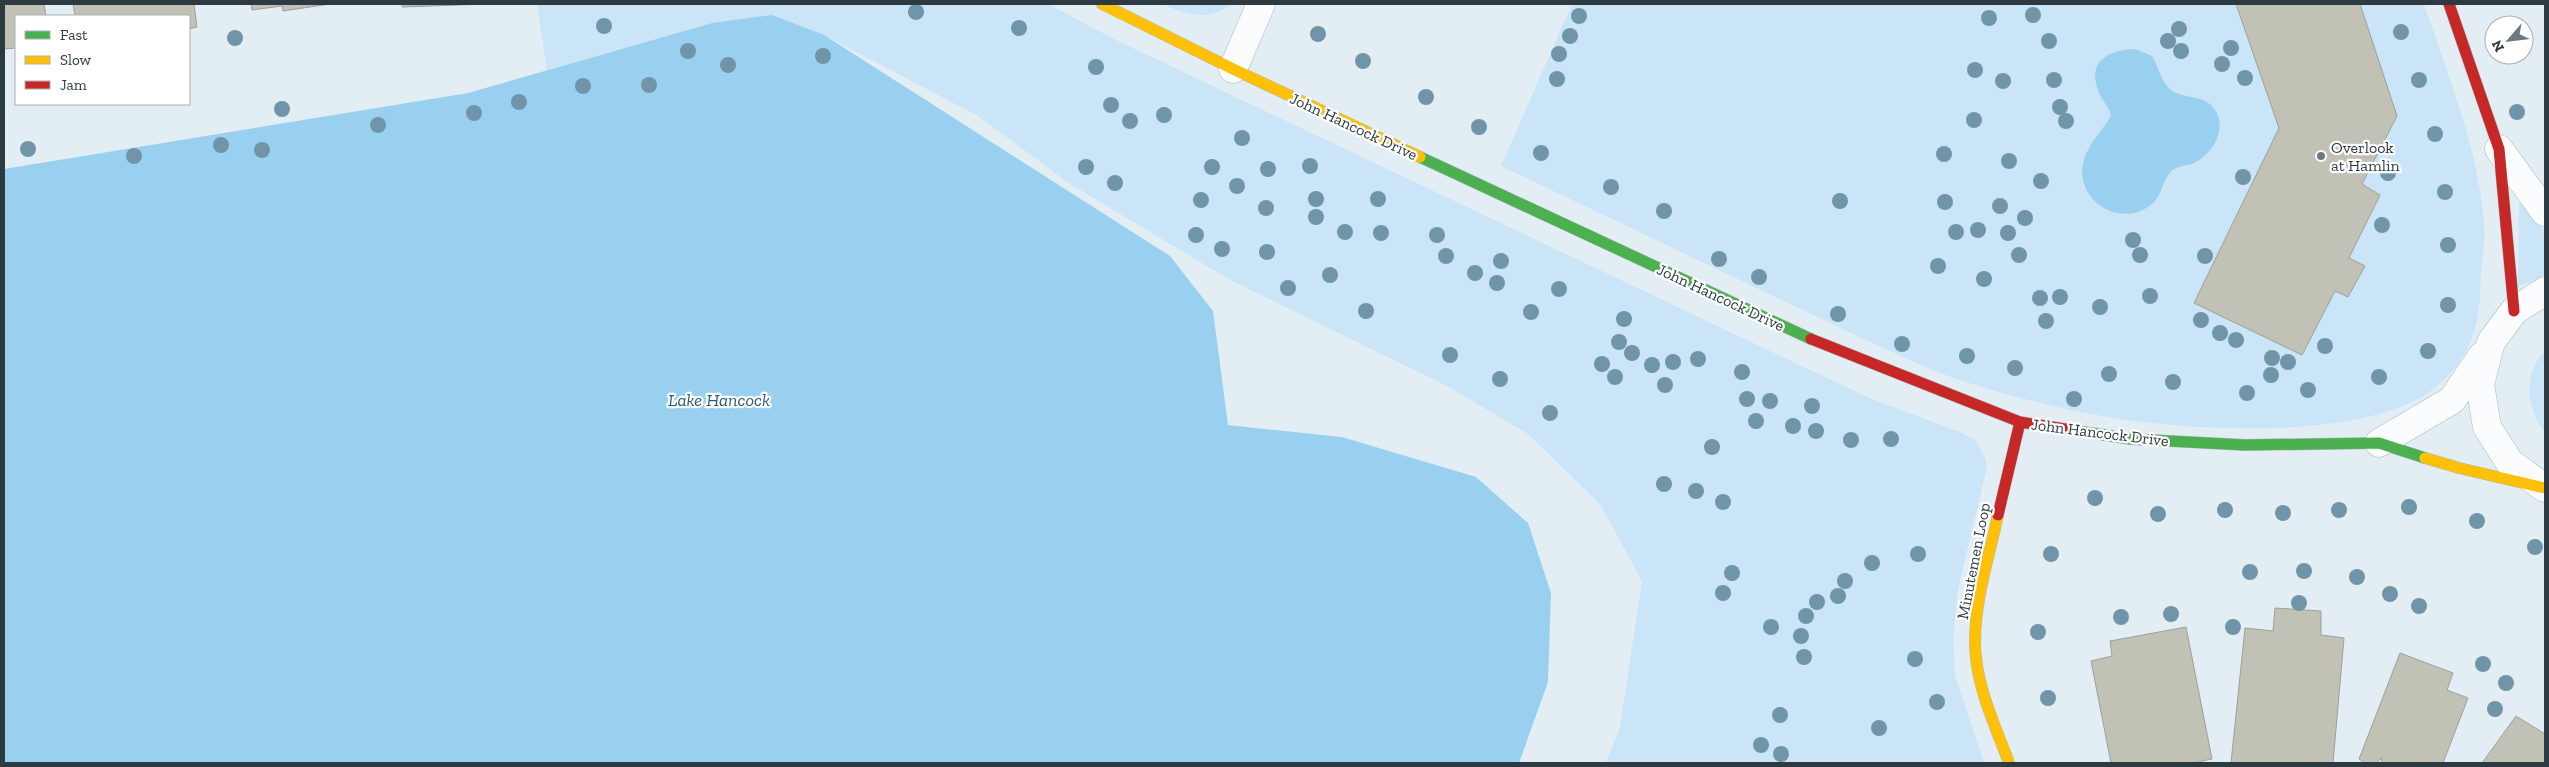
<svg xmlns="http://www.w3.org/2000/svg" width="2549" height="767" viewBox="0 0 2549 767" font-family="'Zilla Slab',serif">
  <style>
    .green { fill: #c9e5f7 }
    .water { fill: #9ad0ef }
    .building { fill: #c1c1b6; stroke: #9da09d }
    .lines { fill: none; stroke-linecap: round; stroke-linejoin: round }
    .street-casing { stroke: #adb8be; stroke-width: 29 }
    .fast-casing { stroke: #adb8be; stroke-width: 12 }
    .slow-casing { stroke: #adb8be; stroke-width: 12 }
    .jam-casing { stroke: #adb8be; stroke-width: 12 }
    .street { stroke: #fbfcfd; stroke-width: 28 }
    .fast { stroke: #4caf50; stroke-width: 11 }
    .slow { stroke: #ffc107; stroke-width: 11 }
    .jam { stroke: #c62828; stroke-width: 11 }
    .tree { fill: #7195a8 }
    .poi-dot { fill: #6d7980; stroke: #fff; stroke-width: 2 }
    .labels { text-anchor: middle; stroke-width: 4.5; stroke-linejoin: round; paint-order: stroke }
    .street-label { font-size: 16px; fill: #2d3a42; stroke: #fff }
    .poi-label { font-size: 16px; fill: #2d3a42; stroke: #fff; text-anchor: start }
    .water-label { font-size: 18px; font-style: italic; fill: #265c7a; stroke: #fff }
  </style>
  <rect width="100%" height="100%" fill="#e3eef4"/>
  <path class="green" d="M537 4H1048L1118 41 1789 360 1872 399 1962 433 1976 441 1985 458 1987 467 1958 589 1953 640 1955 676 1984 763H1606L1620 727 1642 581 1600 504 1528 434 1447 386 1230 280 1070 184 978 116 824 35 712 23 547 70Z
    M1164 4H1230C1213 22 1182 15 1164 4Z
    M1572 4H2424C2448 75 2478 147 2484 223 2486 239 2482 257 2481 273 2480 296 2480 317 2472 338 2465 358 2449 377 2432 390 2364 440 2201 431 2120 419 2070 411 2020 399 1972 384 1932 372 1894 352 1855 335L1501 166Z
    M2522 201 2545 233V275L2518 287 2519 204Z
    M2545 351V432C2526 409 2522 374 2545 351Z"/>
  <path class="water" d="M772 15 824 35 1170 256 1213 311 1228 425 1342 437 1476 477 1528 523 1551 593 1548 682 1519 763H4V169L468 93 712 23Z
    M2135 49 2152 56C2158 66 2161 81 2170 89 2182 101 2212 91 2219 119 2223 137 2209 156 2194 163 2187 166 2179 165 2173 170 2160 181 2164 197 2148 207 2136 215 2122 216 2108 210 2085 200 2075 173 2088 150 2094 137 2105 128 2111 115 2108 106 2101 99 2098 90 2087 60 2110 50 2135 49Z"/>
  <path class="building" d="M4 4H44L46 16H16V48L4 49Z
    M73 4H194L197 27 189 29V16H75Z
    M251 4H330L283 11 282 6 252 10Z
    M402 4H487L402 7Z
    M2236 4H2360L2397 116 2362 184 2380 195 2349 258 2365 266 2348 297 2335 291 2302 355 2194 303 2279 128Z
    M2275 608 2321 611V635L2344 638 2333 763H2231L2245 628 2273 631Z
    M2186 627 2212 759 2193 763H2111L2091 661 2112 656 2110 641Z
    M2400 653 2453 673 2447 690 2468 698 2443 763H2381L2382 758 2376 763H2365L2359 759Z
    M2516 716 2545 734V763H2482Z"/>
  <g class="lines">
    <g class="street-casing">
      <path id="street" d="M1233 69 1261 4
        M2499 149 2545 212
        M2379 443 2452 400 2482 356
        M2545 488 2510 463 2487 427 2480 384 2491 342 2514 311 2545 291"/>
    </g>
    <g class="fast-casing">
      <path id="fast" d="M1420 157 1811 339
        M2071 430 2131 439 2245 445 2379 443 2425 458"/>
    </g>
    <g class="slow-casing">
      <path id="slow" d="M1102 4 1233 69 1420 157
        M2425 458 2459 468 2545 488
        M1998 515C1989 557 1975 599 1975 642 1975 684 1995 725 2009 763"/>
    </g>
    <g class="jam-casing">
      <path id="jam" d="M2449 4 2499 149 2514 311
        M1811 339 2020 422 2071 430
        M1998 515 2020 422"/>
    </g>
    <use href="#street" class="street"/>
    <use href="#fast" class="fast"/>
    <use href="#slow" class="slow"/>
    <use href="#jam" class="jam"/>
  </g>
  <g class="tree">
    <circle cx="916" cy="12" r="8"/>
    <circle cx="2033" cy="15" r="8"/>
    <circle cx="1579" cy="16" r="8"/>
    <circle cx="1989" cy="18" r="8"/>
    <circle cx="604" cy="26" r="8"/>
    <circle cx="1019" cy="28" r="8"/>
    <circle cx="2179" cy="29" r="8"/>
    <circle cx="2401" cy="32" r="8"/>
    <circle cx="1318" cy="34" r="8"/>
    <circle cx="1570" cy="36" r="8"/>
    <circle cx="235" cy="38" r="8"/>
    <circle cx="2049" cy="41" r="8"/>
    <circle cx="2168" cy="41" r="8"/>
    <circle cx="2231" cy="48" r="8"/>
    <circle cx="688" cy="51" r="8"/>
    <circle cx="2181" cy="51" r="8"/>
    <circle cx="1559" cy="54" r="8"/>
    <circle cx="823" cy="56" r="8"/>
    <circle cx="1363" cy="61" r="8"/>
    <circle cx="2222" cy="64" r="8"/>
    <circle cx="728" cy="65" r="8"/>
    <circle cx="1096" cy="67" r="8"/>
    <circle cx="1975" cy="70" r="8"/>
    <circle cx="2245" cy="78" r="8"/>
    <circle cx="1557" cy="79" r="8"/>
    <circle cx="2054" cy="80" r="8"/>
    <circle cx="2419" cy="80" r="8"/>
    <circle cx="2003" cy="81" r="8"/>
    <circle cx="649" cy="85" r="8"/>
    <circle cx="583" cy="86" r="8"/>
    <circle cx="1426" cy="97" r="8"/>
    <circle cx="519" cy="102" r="8"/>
    <circle cx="1111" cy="105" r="8"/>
    <circle cx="2060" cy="107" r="8"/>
    <circle cx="282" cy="109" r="8"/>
    <circle cx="2517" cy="112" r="8"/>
    <circle cx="474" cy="113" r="8"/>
    <circle cx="1164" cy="115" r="8"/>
    <circle cx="1974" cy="120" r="8"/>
    <circle cx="1130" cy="121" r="8"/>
    <circle cx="2066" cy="121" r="8"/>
    <circle cx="378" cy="125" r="8"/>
    <circle cx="1479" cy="127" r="8"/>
    <circle cx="2435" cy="134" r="8"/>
    <circle cx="1242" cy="138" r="8"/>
    <circle cx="221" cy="145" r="8"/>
    <circle cx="28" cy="149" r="8"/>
    <circle cx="262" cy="150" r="8"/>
    <circle cx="1541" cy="153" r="8"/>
    <circle cx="1944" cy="154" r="8"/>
    <circle cx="134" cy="156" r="8"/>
    <circle cx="2009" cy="161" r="8"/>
    <circle cx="1310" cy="166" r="8"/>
    <circle cx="1086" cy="167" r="8"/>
    <circle cx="1212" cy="167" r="8"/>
    <circle cx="1268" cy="169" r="8"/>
    <circle cx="2388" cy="173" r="8"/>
    <circle cx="2243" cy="177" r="8"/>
    <circle cx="2041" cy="181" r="8"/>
    <circle cx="1115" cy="183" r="8"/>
    <circle cx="1237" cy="186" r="8"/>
    <circle cx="1611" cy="187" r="8"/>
    <circle cx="2445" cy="192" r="8"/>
    <circle cx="1316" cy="199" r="8"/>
    <circle cx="1378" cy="199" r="8"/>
    <circle cx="1201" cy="200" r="8"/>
    <circle cx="1840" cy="201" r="8"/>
    <circle cx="1945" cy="202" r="8"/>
    <circle cx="2000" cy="206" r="8"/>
    <circle cx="1266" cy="208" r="8"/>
    <circle cx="1664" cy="211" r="8"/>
    <circle cx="1316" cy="217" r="8"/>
    <circle cx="2025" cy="218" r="8"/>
    <circle cx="2382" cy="225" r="8"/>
    <circle cx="1978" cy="230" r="8"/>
    <circle cx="1345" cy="232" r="8"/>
    <circle cx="1956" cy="232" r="8"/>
    <circle cx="1381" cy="233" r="8"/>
    <circle cx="2008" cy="233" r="8"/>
    <circle cx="1196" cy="235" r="8"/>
    <circle cx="1437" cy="235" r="8"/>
    <circle cx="2133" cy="240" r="8"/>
    <circle cx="2448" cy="245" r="8"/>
    <circle cx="1222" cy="249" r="8"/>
    <circle cx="1267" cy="252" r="8"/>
    <circle cx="2019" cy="255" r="8"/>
    <circle cx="2140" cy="255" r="8"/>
    <circle cx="1446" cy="256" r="8"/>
    <circle cx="2205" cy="256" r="8"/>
    <circle cx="1719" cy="259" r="8"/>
    <circle cx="1501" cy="261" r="8"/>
    <circle cx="1938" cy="266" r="8"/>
    <circle cx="1475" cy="273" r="8"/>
    <circle cx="1330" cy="275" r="8"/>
    <circle cx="1759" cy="277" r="8"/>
    <circle cx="1984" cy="279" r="8"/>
    <circle cx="1497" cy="283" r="8"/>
    <circle cx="1288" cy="288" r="8"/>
    <circle cx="1559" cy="289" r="8"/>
    <circle cx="2150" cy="296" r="8"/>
    <circle cx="2060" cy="297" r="8"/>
    <circle cx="2040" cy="298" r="8"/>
    <circle cx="2448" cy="305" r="8"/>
    <circle cx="2100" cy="307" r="8"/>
    <circle cx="1366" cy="311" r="8"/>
    <circle cx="1531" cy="312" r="8"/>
    <circle cx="1838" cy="314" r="8"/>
    <circle cx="1624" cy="319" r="8"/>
    <circle cx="2201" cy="320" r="8"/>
    <circle cx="2046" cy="321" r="8"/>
    <circle cx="2220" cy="333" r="8"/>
    <circle cx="2236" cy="340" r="8"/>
    <circle cx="1619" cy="342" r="8"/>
    <circle cx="1902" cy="344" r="8"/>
    <circle cx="2325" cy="346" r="8"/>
    <circle cx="2428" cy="351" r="8"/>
    <circle cx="1632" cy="353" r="8"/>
    <circle cx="1450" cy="355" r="8"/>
    <circle cx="1967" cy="356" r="8"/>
    <circle cx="2272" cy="358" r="8"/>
    <circle cx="1698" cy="359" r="8"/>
    <circle cx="1673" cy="362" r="8"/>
    <circle cx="2288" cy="362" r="8"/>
    <circle cx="1602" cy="364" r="8"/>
    <circle cx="1652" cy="365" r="8"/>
    <circle cx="2015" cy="368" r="8"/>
    <circle cx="1742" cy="372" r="8"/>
    <circle cx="2109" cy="374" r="8"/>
    <circle cx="2271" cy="375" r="8"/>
    <circle cx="1615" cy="377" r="8"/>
    <circle cx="2379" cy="377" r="8"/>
    <circle cx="1500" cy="379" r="8"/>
    <circle cx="2173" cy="382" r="8"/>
    <circle cx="1665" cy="385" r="8"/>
    <circle cx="2308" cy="390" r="8"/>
    <circle cx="2247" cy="393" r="8"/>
    <circle cx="1747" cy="399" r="8"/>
    <circle cx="2074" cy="399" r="8"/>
    <circle cx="1770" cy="401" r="8"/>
    <circle cx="1812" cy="406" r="8"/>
    <circle cx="1550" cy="413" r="8"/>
    <circle cx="1756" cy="421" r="8"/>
    <circle cx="1793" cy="426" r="8"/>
    <circle cx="1816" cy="431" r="8"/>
    <circle cx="1891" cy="439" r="8"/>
    <circle cx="1851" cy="440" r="8"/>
    <circle cx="1712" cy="447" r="8"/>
    <circle cx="1664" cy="484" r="8"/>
    <circle cx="1696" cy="491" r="8"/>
    <circle cx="2095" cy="498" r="8"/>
    <circle cx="1723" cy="502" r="8"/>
    <circle cx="2409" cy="507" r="8"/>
    <circle cx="2225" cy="510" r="8"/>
    <circle cx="2339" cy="510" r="8"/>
    <circle cx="2283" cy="513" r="8"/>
    <circle cx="2158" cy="514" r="8"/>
    <circle cx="2477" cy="521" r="8"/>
    <circle cx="2535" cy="547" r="8"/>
    <circle cx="1918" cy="554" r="8"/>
    <circle cx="2051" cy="554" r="8"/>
    <circle cx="1872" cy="563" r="8"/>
    <circle cx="2304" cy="571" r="8"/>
    <circle cx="2250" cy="572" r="8"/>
    <circle cx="1732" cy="573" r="8"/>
    <circle cx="2357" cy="577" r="8"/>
    <circle cx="1845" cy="581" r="8"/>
    <circle cx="1723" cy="593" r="8"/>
    <circle cx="2390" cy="594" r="8"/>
    <circle cx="1838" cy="596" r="8"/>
    <circle cx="1817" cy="602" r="8"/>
    <circle cx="2299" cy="603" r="8"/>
    <circle cx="2419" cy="606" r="8"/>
    <circle cx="2171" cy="614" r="8"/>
    <circle cx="1806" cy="616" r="8"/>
    <circle cx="2121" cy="617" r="8"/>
    <circle cx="1771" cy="627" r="8"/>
    <circle cx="2233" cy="627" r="8"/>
    <circle cx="2038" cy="632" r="8"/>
    <circle cx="1801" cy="636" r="8"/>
    <circle cx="1804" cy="657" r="8"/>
    <circle cx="1915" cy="659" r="8"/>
    <circle cx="2483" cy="664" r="8"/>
    <circle cx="2506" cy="683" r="8"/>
    <circle cx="2048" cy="698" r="8"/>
    <circle cx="1937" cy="702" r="8"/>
    <circle cx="2495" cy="709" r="8"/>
    <circle cx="1780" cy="715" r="8"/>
    <circle cx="1879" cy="728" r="8"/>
    <circle cx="1761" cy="745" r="8"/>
    <circle cx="1781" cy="754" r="8"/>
  </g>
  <circle class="poi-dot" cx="2321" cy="156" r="5"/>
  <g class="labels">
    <g class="street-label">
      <text transform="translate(1354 126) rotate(25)" y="6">John Hancock Drive</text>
      <text transform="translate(1721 297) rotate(25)" y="6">John Hancock Drive</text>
      <text transform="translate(2100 432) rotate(7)" y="6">John Hancock Drive</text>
      <text transform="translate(1973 561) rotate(-79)" y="6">Minutemen Loop</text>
    </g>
    <g class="poi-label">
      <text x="2331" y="153">Overlook<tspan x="2331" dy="18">at Hamlin</tspan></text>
    </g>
    <g class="water-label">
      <text x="719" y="406">Lake Hancock</text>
    </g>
  </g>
  <rect width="2549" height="767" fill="none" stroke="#2d3a42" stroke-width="10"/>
  <rect x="15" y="15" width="175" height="90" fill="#ffffff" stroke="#abb0b3"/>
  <rect x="25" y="31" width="25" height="8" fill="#4caf50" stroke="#abb0b3"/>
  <text x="60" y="40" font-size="15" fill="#2d3a42">Fast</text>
  <rect x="25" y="56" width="25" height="8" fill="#ffc107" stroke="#abb0b3"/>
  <text x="60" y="65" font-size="15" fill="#2d3a42">Slow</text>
  <rect x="25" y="81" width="25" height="8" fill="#c62828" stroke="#abb0b3"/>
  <text x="60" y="90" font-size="15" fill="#2d3a42">Jam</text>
  <g transform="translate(2509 40) rotate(242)"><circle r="24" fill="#ffffff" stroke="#abb0b3"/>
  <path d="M0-4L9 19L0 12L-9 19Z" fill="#6d7980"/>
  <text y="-8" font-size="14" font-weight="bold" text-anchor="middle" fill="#2d3a42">N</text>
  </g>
</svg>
